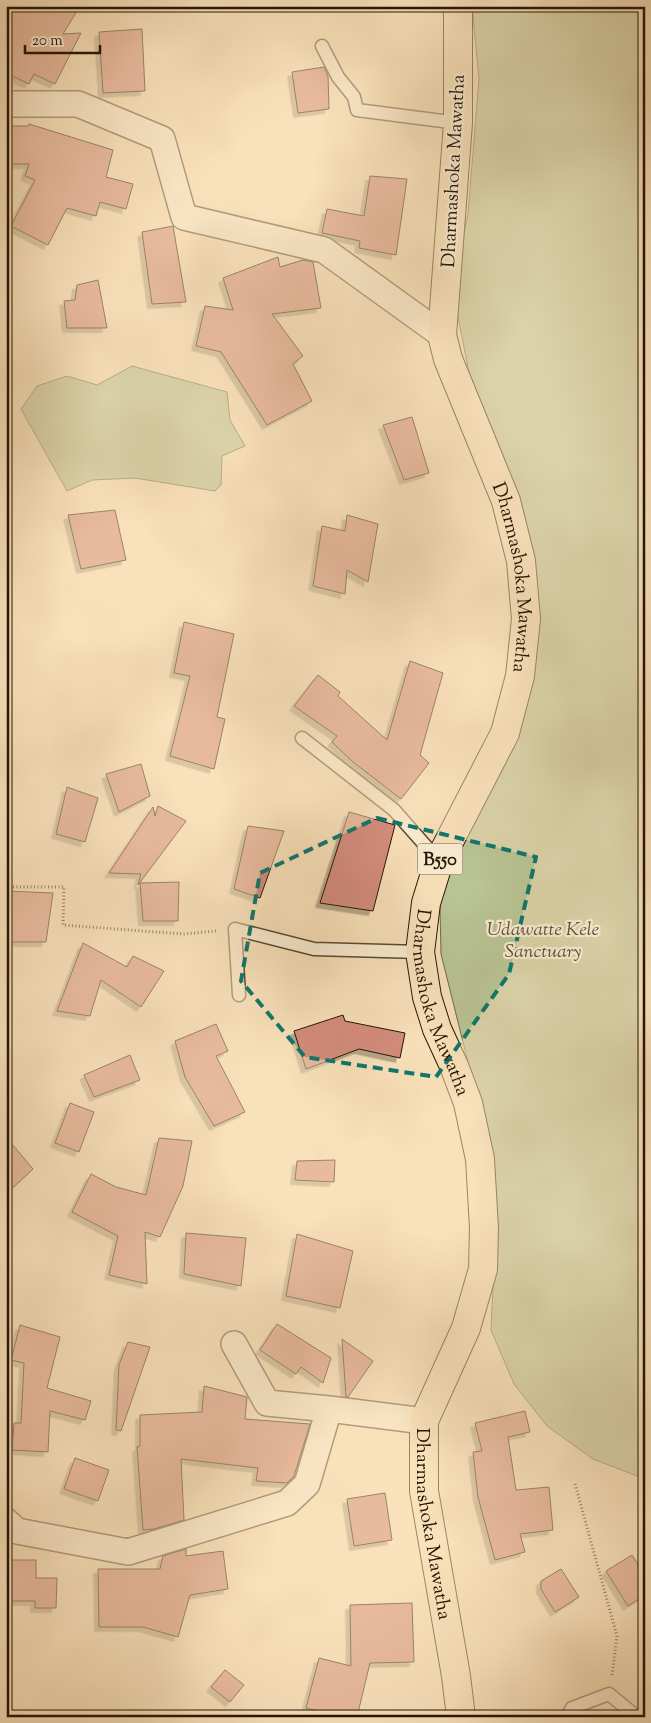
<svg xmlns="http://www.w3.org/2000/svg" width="651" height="1723" viewBox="0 0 651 1723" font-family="'Sorts Mill Goudy',serif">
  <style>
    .green { fill: #b9c494; stroke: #6e6c4c }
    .building { fill: #d48c7d; stroke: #241505; filter: url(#shadow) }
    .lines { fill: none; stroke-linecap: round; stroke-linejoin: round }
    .service-casing { stroke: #594832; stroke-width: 15 }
    .minor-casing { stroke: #594832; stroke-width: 28 }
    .primary-casing { stroke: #241505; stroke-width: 30 }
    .path { stroke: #241505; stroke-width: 3; stroke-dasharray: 1 2.5; stroke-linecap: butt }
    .service { stroke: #fbecd2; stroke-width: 12 }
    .minor { stroke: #fbecd2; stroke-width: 25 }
    .primary { stroke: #f9e1ba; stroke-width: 28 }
    .marked { fill: none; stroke: #0f766e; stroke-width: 4; stroke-dasharray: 10 6; stroke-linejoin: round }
    .labels { text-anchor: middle; stroke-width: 4.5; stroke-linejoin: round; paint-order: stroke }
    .shield { fill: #fbecd2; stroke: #645642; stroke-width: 1 }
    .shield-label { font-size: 18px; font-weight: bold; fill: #241505 }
    .street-label { font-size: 19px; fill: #241505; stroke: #fbecd2 }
    .park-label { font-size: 19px; font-style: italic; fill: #585237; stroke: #fbecd2 }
  </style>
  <defs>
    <filter id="shadow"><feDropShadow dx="-4.5" dy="4.5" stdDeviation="0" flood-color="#0004"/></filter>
  </defs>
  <rect width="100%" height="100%" fill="#f9e1ba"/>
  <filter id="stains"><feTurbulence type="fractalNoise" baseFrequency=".004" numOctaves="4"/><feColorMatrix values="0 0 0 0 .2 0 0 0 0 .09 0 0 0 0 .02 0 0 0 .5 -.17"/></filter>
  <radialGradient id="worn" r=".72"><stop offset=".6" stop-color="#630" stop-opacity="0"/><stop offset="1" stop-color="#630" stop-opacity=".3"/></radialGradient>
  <path class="green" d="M472 6H645V1479L593 1459 547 1426 514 1384 491 1330 494 1265 483 1122 441 954 439 861 505 733 526 619 473 393 452 286 468 214 479 79Z
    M132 366 227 392 230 420 245 446 222 456 221 485 215 491 135 478 92 480 67 491 21 409 37 386 67 376 97 385Z"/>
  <path class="building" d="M6 6H80L63 34 81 33 55 84 34 74 29 84 6 73Z
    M142 29 145 91 103 93 99 32Z
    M324 67 328 76 329 109 298 113 292 72Z
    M29 124 113 150 106 177 133 184 126 209 100 202 96 216 67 208 48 245 11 226 35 180 25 176 29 164H6V126H28Z
    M370 176 407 179 396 255 359 248 360 241 322 233 327 209 364 216Z
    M173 226 186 302 152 304 142 232Z
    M278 257 280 267 303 260 313 262 321 308 272 314 303 356 293 364 312 401 267 425 221 352 196 346 205 306 233 310 223 278Z
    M98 280 107 328H67L64 301 75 300 77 285Z
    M412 417 429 473 404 480 383 425Z
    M115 510 126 560 81 569 68 515Z
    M347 515 378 524 368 582 347 570 345 594 313 586 322 526 345 531Z
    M184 622 234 634 217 717 225 719 214 769 170 756 190 676 174 673Z
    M410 661 443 673 420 755 429 763 401 799 353 762 332 742 337 736 294 706 318 675 340 692 338 696 387 740Z
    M141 764 150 796 119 812 106 774Z
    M67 787 98 798 85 842 56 834Z
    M158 806 186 821 138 885 141 874 109 873 153 807 155 816Z
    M349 812 395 825 373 911 320 903Z
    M248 826 284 831 260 898 234 889Z
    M179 882 178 921H143L140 883Z
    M6 891 53 893 46 942H6Z
    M83 943 127 967 133 956 164 971 141 1007 101 980 90 1016 57 1011Z
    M343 1015 345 1021 405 1033 400 1058 359 1049 306 1069 294 1031Z
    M216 1024 228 1051 216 1056 245 1112 214 1126 185 1077 175 1041Z
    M130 1055 140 1080 94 1097 84 1075Z
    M70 1103 94 1112 79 1152 55 1143Z
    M6 1137 33 1169 6 1194Z
    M159 1138 192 1141 183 1186 160 1237 145 1232 147 1284 109 1275 118 1236 72 1212 91 1174 116 1187 146 1195Z
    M335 1160 334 1182 295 1180 297 1161Z
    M186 1233 246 1238 241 1286 184 1274Z
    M297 1234 353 1251 340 1308 286 1296Z
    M277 1324 331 1358 323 1383 301 1367 296 1374 260 1350Z
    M20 1325 60 1337 47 1388 91 1401 85 1420 50 1411 48 1452 12 1450 14 1423H21L24 1363 11 1360Z
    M342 1339 373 1361 348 1397H346Z
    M128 1342 150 1347 121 1431 116 1430 119 1365Z
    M204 1386 247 1397 245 1419 310 1424 294 1476 287 1483 256 1481 258 1468 181 1459 184 1520 154 1529 143 1530 137 1447 140 1446V1415L202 1412Z
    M525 1411 530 1432 508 1437 516 1490 549 1487 553 1530 520 1534 525 1552 495 1560 478 1497 473 1452 482 1451 475 1423Z
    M75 1458 109 1470 98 1501 64 1489Z
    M385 1493 392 1540 354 1546 347 1499Z
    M186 1549V1556L223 1551 228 1589 190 1595 178 1637 143 1627H99L98 1569H160L163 1556Z
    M632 1555 645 1575V1595L628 1606 606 1571Z
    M7 1560H36V1578H57L56 1608H35V1601H7Z
    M561 1569 579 1597 555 1612 541 1589V1581Z
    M412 1603 414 1662 370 1663 357 1717H340L306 1708 319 1658 351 1666 350 1605Z
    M225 1670 244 1685 230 1702 211 1687Z"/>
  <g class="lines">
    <g class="service-casing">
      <path id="service" d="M322 46 338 77 354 97 357 110 458 123
        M302 738 394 810 439 861
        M239 995 235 929 314 949 420 952
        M567 1717 572 1708 609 1694 637 1717"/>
    </g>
    <g class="minor-casing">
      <path id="minor" d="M6 104H78L162 139 184 217 324 250 442 335
        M234 1344 267 1403 329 1409
        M6 1521 17 1531 128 1552 287 1503 307 1484 329 1409 424 1421"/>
    </g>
    <g class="primary-casing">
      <g id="primary">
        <path id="s1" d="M458 6V123L442 335 448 359 506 501 521 561 526 619 520 676 505 733 439 861 426 903 420 952 427 997 437 1029 454 1066 468 1103 480 1159 484 1228 483 1269 466 1328 424 1421V1491L456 1676 461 1717"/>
      </g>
    </g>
    <path class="path" d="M6 887H64L63 925 183 934 216 931
      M575 1484 617 1636 612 1676"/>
    <use href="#service" class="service"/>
    <use href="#minor" class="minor"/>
    <use href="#primary" class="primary"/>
  </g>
  <path d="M0 0H651V1723H0ZM377 818 536 857 509 974 436 1077 305 1057 241 981 260 873Z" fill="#f9e1ba" fill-opacity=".55" fill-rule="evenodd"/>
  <path class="marked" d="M377 818 536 857 509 974 436 1077 305 1057 241 981 260 873Z"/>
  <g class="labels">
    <rect class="shield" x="417.5" y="843.5" width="45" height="31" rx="4"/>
    <g class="shield-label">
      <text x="440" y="865">B550</text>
    </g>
    <g class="street-label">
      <text transform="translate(452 171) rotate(-87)" y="7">Dharmashoka Mawatha</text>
      <text dy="7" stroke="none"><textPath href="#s1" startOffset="585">Dharmashoka Mawatha</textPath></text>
      <text dy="7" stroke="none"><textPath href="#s1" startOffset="1035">Dharmashoka Mawatha</textPath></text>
      <text dy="7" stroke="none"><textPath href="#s1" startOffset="1575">Dharmashoka Mawatha</textPath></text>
    </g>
    <g class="park-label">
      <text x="543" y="935">Udawatte Kele<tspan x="543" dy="22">Sanctuary</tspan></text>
    </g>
  </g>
  <rect width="651" height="1723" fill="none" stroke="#f9e1ba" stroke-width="25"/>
  <rect x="8" y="8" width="636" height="1708" fill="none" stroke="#241505" stroke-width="2.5"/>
  <rect x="12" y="12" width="626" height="1698" fill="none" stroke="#241505"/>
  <path d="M25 45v8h75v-8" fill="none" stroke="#241505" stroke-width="2.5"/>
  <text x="32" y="45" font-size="15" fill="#241505" stroke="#fbecd2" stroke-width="4" paint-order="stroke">20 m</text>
  <rect width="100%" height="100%" filter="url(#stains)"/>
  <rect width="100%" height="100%" fill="url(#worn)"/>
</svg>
